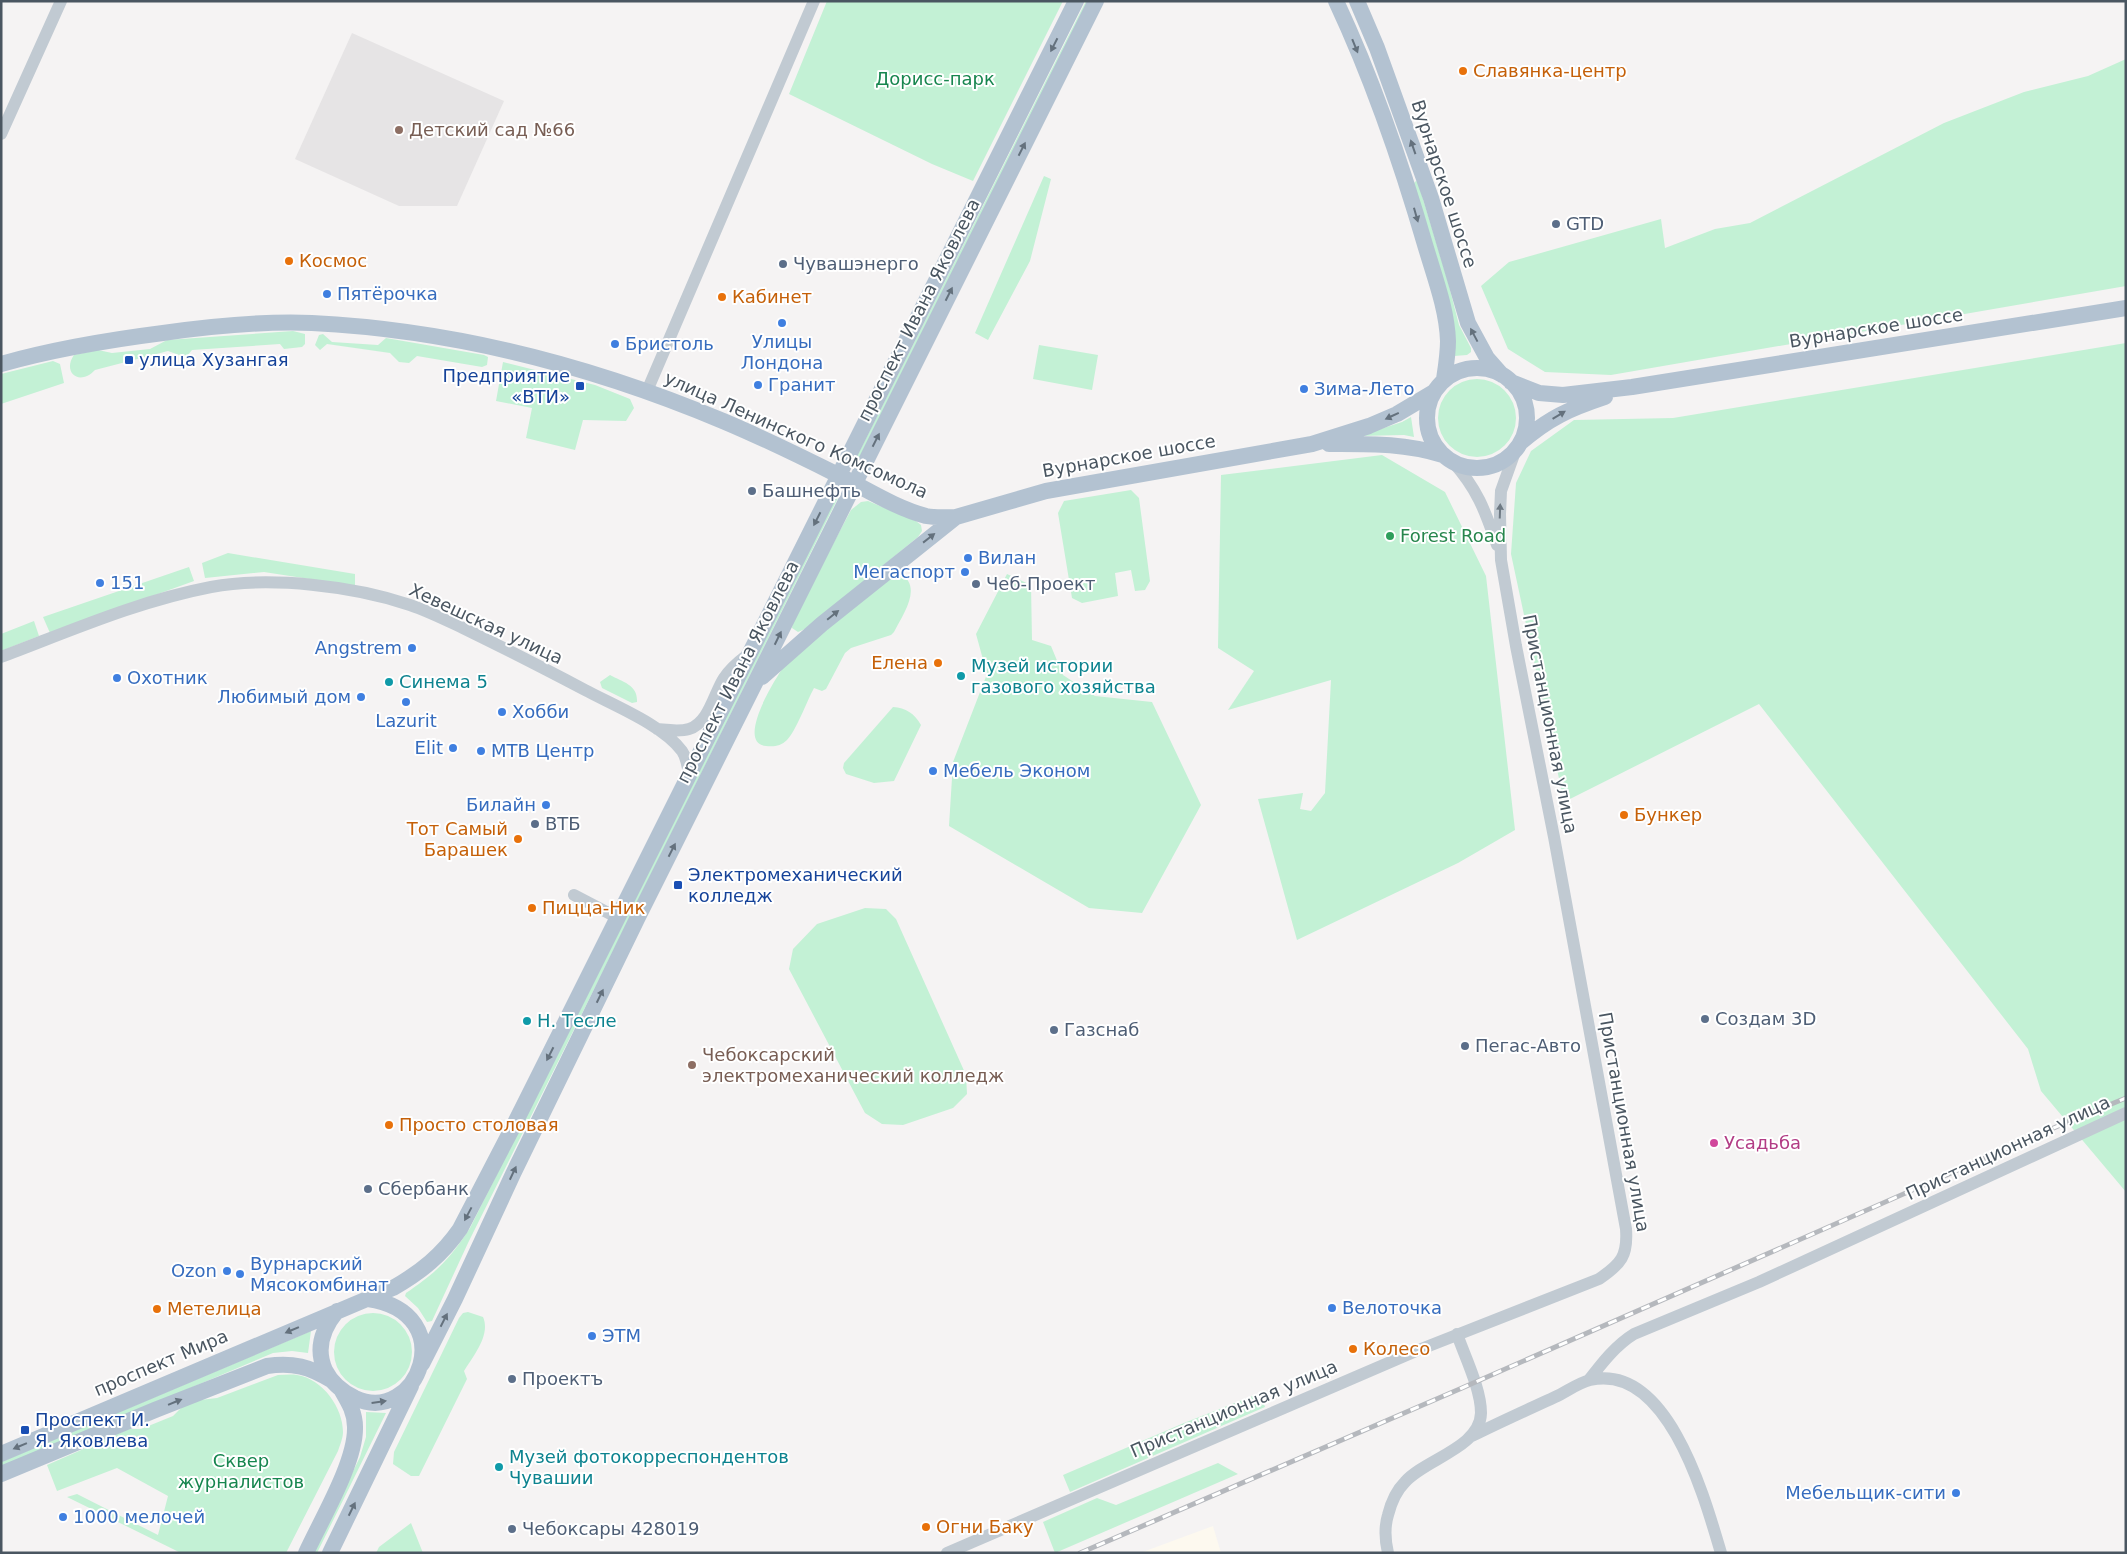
<svg xmlns="http://www.w3.org/2000/svg" width="2127" height="1554" viewBox="0 0 2127 1554" font-family="'DejaVu Sans',sans-serif">
  <style>
    .commercial { fill: #fdf9ef }
    .education { fill: #e6e4e5 }
    .green { fill: #c3f1d5 }
    .lines { fill: none; stroke-linecap: round; stroke-linejoin: round }
    .minor { stroke: #c1cad2; stroke-width: 12 }
    .major { stroke: #b3c2d1; stroke-width: 16 }
    .rail-casing { stroke: #b5b8bd; stroke-width: 5 }
    .rail { stroke: #fff; stroke-width: 3; stroke-dasharray: 9; stroke-linecap: butt }
    .oneway { fill: #64717d }
    .oneway2 { fill: #6e7983 }
    .food-dot { fill: #e8710a; stroke: #fff; stroke-width: 2 }
    .education-dot { fill: #8d6e63; stroke: #fff; stroke-width: 2 }
    .service-dot { fill: #5c6f8a; stroke: #fff; stroke-width: 2 }
    .shop-dot { fill: #3f7fe0; stroke: #fff; stroke-width: 2 }
    .transit-dot { fill: #1a4fb4; stroke: #fff; stroke-width: 2 }
    .leisure-dot { fill: #2e9e5b; stroke: #fff; stroke-width: 2 }
    .culture-dot { fill: #0f9aa8; stroke: #fff; stroke-width: 2 }
    .hotel-dot { fill: #d1479c; stroke: #fff; stroke-width: 2 }
    .labels { text-anchor: middle; stroke-width: 4; stroke-linejoin: round; paint-order: stroke }
    .food-label { font-size: 18px; fill: #c56008; stroke: #fff; text-anchor: start }
    .park-label { font-size: 18px; fill: #17864f; stroke: #fff }
    .education-label { font-size: 18px; fill: #785e54; stroke: #fff; text-anchor: start }
    .street-label { font-size: 18px; fill: #4a5661; stroke: #fff }
    .service-label { font-size: 18px; fill: #4e5e75; stroke: #fff; text-anchor: start }
    .shop-label { font-size: 18px; fill: #366cbe; stroke: #fff; text-anchor: start }
    .transit-label { font-size: 18px; fill: #164399; stroke: #fff; text-anchor: start }
    .leisure-label { font-size: 18px; fill: #27864d; stroke: #fff; text-anchor: start }
    .culture-label { font-size: 18px; fill: #0d838f; stroke: #fff; text-anchor: start }
    .hotel-label { font-size: 18px; fill: #b23c85; stroke: #fff; text-anchor: start }
  </style>
  <rect width="100%" height="100%" fill="#f5f3f3"/>
  <path class="commercial" d="M1213 1526 1221 1553H1140Z"/>
  <path class="education" d="M352 33 504 101 457 206H399L295 159Z"/>
  <path class="green" d="M827 1H1063L973 181 932 164 789 94Z
    M1086 1H1090L856 468 852 466Z
    M2126 59V286L1611 375 1545 372 1508 349 1481 286 1509 262 1661 219 1665 248 1715 229 1750 223 1944 123 2024 92 2088 76Z
    M1044 176 1051 179 1030 261 988 340 975 333Z
    M1416 181 1418 182 1448 282 1459 325 1471 348V352L1467 355 1454 356 1414 183Z
    M293 331 305 334V344L302 347 284 349 280 344 192 350 187 356H182L168 351 95 370C79 387 62 372 74 355L98 350 112 353 150 349 167 340Z
    M323 334 332 342 378 345 386 338 484 355 488 357 487 365 482 367 417 356 409 363 399 362 390 353 327 344 320 350 315 345 319 335Z
    M2126 343V1192L2041 1091 2028 1049 1759 704 1564 802 1511 554 1516 483 1531 451 1574 420 1673 418Z
    M1039 345 1098 355 1092 390 1033 379Z
    M53 361 60 364 64 383 1 404V374Z
    M503 362 595 385 630 399 634 408 626 421 583 420 575 450 526 438 532 408 496 401Z
    M1438 418a39 39 0 1 1 78 0a39 39 0 1 1-78 0Z
    M1411 417 1414 437 1404 435 1359 436 1402 422Z
    M1382 455 1445 492 1486 576 1515 830 1458 863 1297 940 1258 799 1303 793 1300 809 1311 811 1325 793 1331 680 1228 710 1254 671 1218 648 1221 475Z
    M838 490 841 492 468 1243 432 1321 427 1322 418 1308 405 1296 406 1293C437 1272 449 1260 470 1228Z
    M1131 490 1139 498 1150 581 1145 590 1135 591 1131 570 1115 573 1118 596 1082 603 1072 598 1058 513 1064 501Z
    M868 501 916 521 921 525 922 531 918 537 805 629 798 632 792 628 793 619 851 510 861 502Z
    M228 553 355 574V586L264 572 205 578 202 563Z
    M189 567 194 581 50 633 43 617Z
    M899 573C924 586 903 614 894 632L891 635 851 648 845 653 826 689 822 691 814 688C807 701 796 731 787 740 781 746 774 747 766 746 735 743 776 677 785 665L892 574Z
    M1007 574 1031 585 1032 640 1051 646 1063 675 1095 696 1152 702 1201 805 1142 913 1089 908 949 826 953 762 987 674 976 634Z
    M34 621 39 636 1 651V634Z
    M610 675C623 682 638 685 637 702L632 703 602 688 600 682Z
    M893 707C906 708 914 713 921 725L894 781 874 783 846 774 843 768 844 763Z
    M865 908 886 909 896 919 966 1075 967 1094 953 1108 903 1125 882 1124 865 1113 789 969 793 949 817 924Z
    M468 1312 483 1317C491 1335 473 1356 464 1371L467 1379 419 1476H411L393 1464 394 1452 459 1318 463 1313Z
    M334 1352a39 39 0 1 1 78 0a39 39 0 1 1-78 0Z
    M311 1331 308 1353 292 1351 273 1353 1 1468V1462Z
    M278 1375C284 1375 291 1374 297 1375 323 1379 343 1408 343 1432 343 1438 340 1445 338 1451L286 1553H181L67 1497 77 1494 158 1535 168 1496 117 1468 57 1491 47 1465 129 1429H141L173 1416 183 1406 200 1400 217 1398Z
    M1260 1393 1265 1407 1070 1492 1063 1475 1184 1423Z
    M366 1412 386 1413 317 1553H313L360 1457 366 1437Z
    M1218 1463 1238 1474 1055 1553 1043 1522 1097 1498 1116 1505Z
    M411 1523 423 1553H376L379 1547Z"/>
  <g class="lines">
    <path class="minor" d="M1 134 61 1
      M647 391 814 1
      M1453 462C1478 490 1485 511 1497 545
      M1 657C70 631 138 601 211 587 270 576 354 586 410 605 428 611 446 620 463 628 504 648 545 669 585 690 613 705 663 725 682 751 687 758 688 767 689 776
      M657 729C668 730 679 732 689 729 709 723 714 693 724 678 730 669 738 662 746 656
      M574 895 618 918
      M1589 1380C1602 1363 1616 1345 1634 1334L1759 1282 2126 1113
      M1472 1436C1500 1422 1527 1410 1555 1397 1566 1392 1578 1383 1590 1380 1668 1362 1705 1499 1721 1553
      M947 1553 1416 1351 1599 1279C1621 1264 1628 1256 1626 1229L1554 837 1516 646 1501 560 1500 514 1501 491 1516 449
      M1388 1553C1385 1540 1384 1528 1388 1515 1391 1503 1396 1491 1405 1482 1425 1459 1480 1448 1481 1413 1481 1389 1465 1357 1457 1334"/>
    <path class="major" d="M1336 1C1373 80 1402 165 1426 248 1435 278 1447 310 1448 341 1448 354 1446 366 1444 379
      M1357 1 1377 48 1431 198 1468 323 1487 358 1502 375
      M1 364C54 349 108 340 163 333 212 326 263 321 312 323 454 330 592 366 723 421 761 437 798 455 836 474 865 488 895 508 926 516 936 518 946 517 956 517L1046 491 1312 444 1369 426 1397 414 1434 392
      M1427 418a50 50 0 1 1 100 0a50 50 0 1 1-100 0Z
      M1511 382 1539 393 1563 395 1632 387 2126 308
      M1520 443C1549 418 1569 409 1605 397
      M1329 444C1370 444 1403 443 1443 455
      M762 677 822 624 956 517
      M337 1311C323 1328 315 1348 325 1370 331 1382 343 1392 355 1398 417 1427 463 1313 368 1299
      M422 1364 455 1299 513 1174 638 917 1096 1
      M1 1454 393 1288C421 1272 442 1255 460 1229L515 1123 1076 1
      M1 1474 155 1410 267 1366C293 1362 310 1367 331 1380
      M306 1553C321 1520 356 1462 355 1427 355 1413 349 1403 342 1391
      M330 1553 411 1386"/>
    <g class="rail-casing">
      <path id="rail" d="M1080 1553 1462 1388 2065 1123 2126 1098"/>
    </g>
    <use href="#rail" class="rail"/>
  </g>
  <defs><path id="oneway-solid" d="M-6-.8H1V-3.2L6.5 0L1 3.2V.8H-6Z" transform="scale(1.25)"/></defs>
  <g class="oneway">
    <use href="#oneway-solid" transform="translate(1054 45) rotate(117)"/>
    <use href="#oneway-solid" transform="translate(1355 46) rotate(68)"/>
    <use href="#oneway-solid" transform="translate(1413 147) rotate(-109)"/>
    <use href="#oneway-solid" transform="translate(1022 149) rotate(-63)"/>
    <use href="#oneway-solid" transform="translate(1416 215) rotate(74)"/>
    <use href="#oneway-solid" transform="translate(949 294) rotate(-63)"/>
    <use href="#oneway-solid" transform="translate(1474 335) rotate(-118)"/>
    <use href="#oneway-solid" transform="translate(1559 415) rotate(-31)"/>
    <use href="#oneway-solid" transform="translate(1392 416) rotate(155)"/>
    <use href="#oneway-solid" transform="translate(876 440) rotate(-63)"/>
    <use href="#oneway-solid" transform="translate(817 519) rotate(117)"/>
    <use href="#oneway-solid" transform="translate(929 538) rotate(-38)"/>
    <use href="#oneway-solid" transform="translate(833 615) rotate(-39)"/>
    <use href="#oneway-solid" transform="translate(778 638) rotate(-64)"/>
    <use href="#oneway-solid" transform="translate(672 850) rotate(-63)"/>
    <use href="#oneway-solid" transform="translate(600 996) rotate(-64)"/>
    <use href="#oneway-solid" transform="translate(550 1054) rotate(117)"/>
    <use href="#oneway-solid" transform="translate(513 1173) rotate(-65)"/>
    <use href="#oneway-solid" transform="translate(468 1214) rotate(118)"/>
    <use href="#oneway-solid" transform="translate(444 1320) rotate(-63)"/>
    <use href="#oneway-solid" transform="translate(292 1330) rotate(157)"/>
    <use href="#oneway-solid" transform="translate(175 1402) rotate(-22)"/>
    <use href="#oneway-solid" transform="translate(379 1402) rotate(-8)"/>
    <use href="#oneway-solid" transform="translate(20 1446) rotate(157)"/>
    <use href="#oneway-solid" transform="translate(352 1509) rotate(-64)"/>
  </g>
  <use class="oneway2" href="#oneway-solid" transform="translate(1500 511) rotate(-88)"/>
  <g class="food-dot">
    <circle cx="1463" cy="71" r="5"/>
    <circle cx="289" cy="261" r="5"/>
    <circle cx="722" cy="297" r="5"/>
    <circle cx="938" cy="663" r="5"/>
    <circle cx="1624" cy="815" r="5"/>
    <circle cx="518" cy="839" r="5"/>
    <circle cx="532" cy="908" r="5"/>
    <circle cx="389" cy="1125" r="5"/>
    <circle cx="157" cy="1309" r="5"/>
    <circle cx="1353" cy="1349" r="5"/>
    <circle cx="926" cy="1527" r="5"/>
  </g>
  <g class="education-dot">
    <circle cx="399" cy="130" r="5"/>
    <circle cx="692" cy="1065" r="5"/>
  </g>
  <g class="service-dot">
    <circle cx="1556" cy="224" r="5"/>
    <circle cx="783" cy="264" r="5"/>
    <circle cx="752" cy="491" r="5"/>
    <circle cx="976" cy="584" r="5"/>
    <circle cx="535" cy="824" r="5"/>
    <circle cx="1705" cy="1019" r="5"/>
    <circle cx="1054" cy="1030" r="5"/>
    <circle cx="1465" cy="1046" r="5"/>
    <circle cx="368" cy="1189" r="5"/>
    <circle cx="512" cy="1379" r="5"/>
    <circle cx="512" cy="1529" r="5"/>
  </g>
  <g class="shop-dot">
    <circle cx="327" cy="294" r="5"/>
    <circle cx="782" cy="323" r="5"/>
    <circle cx="615" cy="344" r="5"/>
    <circle cx="758" cy="385" r="5"/>
    <circle cx="1304" cy="389" r="5"/>
    <circle cx="968" cy="558" r="5"/>
    <circle cx="965" cy="572" r="5"/>
    <circle cx="100" cy="583" r="5"/>
    <circle cx="412" cy="648" r="5"/>
    <circle cx="117" cy="678" r="5"/>
    <circle cx="361" cy="697" r="5"/>
    <circle cx="406" cy="702" r="5"/>
    <circle cx="502" cy="712" r="5"/>
    <circle cx="453" cy="748" r="5"/>
    <circle cx="481" cy="751" r="5"/>
    <circle cx="933" cy="771" r="5"/>
    <circle cx="546" cy="805" r="5"/>
    <circle cx="227" cy="1271" r="5"/>
    <circle cx="240" cy="1274" r="5"/>
    <circle cx="1332" cy="1308" r="5"/>
    <circle cx="592" cy="1336" r="5"/>
    <circle cx="1956" cy="1493" r="5"/>
    <circle cx="63" cy="1517" r="5"/>
  </g>
  <g class="transit-dot">
    <rect x="124" y="355" width="10" height="10" rx="2.5"/>
    <rect x="575" y="381" width="10" height="10" rx="2.5"/>
    <rect x="673" y="880" width="10" height="10" rx="2.5"/>
    <rect x="20" y="1425" width="10" height="10" rx="2.5"/>
  </g>
  <circle class="leisure-dot" cx="1390" cy="536" r="5"/>
  <g class="culture-dot">
    <circle cx="961" cy="676" r="5"/>
    <circle cx="389" cy="682" r="5"/>
    <circle cx="527" cy="1021" r="5"/>
    <circle cx="499" cy="1467" r="5"/>
  </g>
  <circle class="hotel-dot" cx="1714" cy="1143" r="5"/>
  <g class="labels">
    <g class="food-label">
      <text x="1473" y="77">Славянка-центр</text>
      <text x="299" y="267">Космос</text>
      <text x="732" y="303">Кабинет</text>
      <text x="928" y="669" text-anchor="end">Елена</text>
      <text x="1634" y="821">Бункер</text>
      <text x="508" y="835" text-anchor="end">Тот Самый<tspan x="508" dy="21">Барашек</tspan></text>
      <text x="542" y="914">Пицца-Ник</text>
      <text x="399" y="1131">Просто столовая</text>
      <text x="167" y="1315">Метелица</text>
      <text x="1363" y="1355">Колесо</text>
      <text x="936" y="1533">Огни Баку</text>
    </g>
    <g class="park-label">
      <text x="935" y="85">Дорисс-парк</text>
      <text x="241" y="1467">Сквер<tspan x="241" dy="21">журналистов</tspan></text>
    </g>
    <g class="education-label">
      <text x="409" y="136">Детский сад №66</text>
      <text x="702" y="1061">Чебоксарский<tspan x="702" dy="21">электромеханический колледж</tspan></text>
    </g>
    <g class="street-label">
      <text transform="translate(1444 184) rotate(72)" y="6">Вурнарское шоссе</text>
      <text transform="translate(919 310) rotate(-63)" y="6">проспект Ивана Яковлева</text>
      <text transform="translate(1876 328) rotate(-9)" y="6">Вурнарское шоссе</text>
      <text transform="translate(796 435) rotate(24)" y="6">улица Ленинского Комсомола</text>
      <text transform="translate(1129 456) rotate(-10)" y="6">Вурнарское шоссе</text>
      <text transform="translate(486 624) rotate(25)" y="6">Хевешская улица</text>
      <text transform="translate(738 672) rotate(-63)" y="6">проспект Ивана Яковлева</text>
      <text transform="translate(1550 724) rotate(79)" y="6">Пристанционная улица</text>
      <text transform="translate(1624 1122) rotate(80)" y="6">Пристанционная улица</text>
      <text transform="translate(2008 1148) rotate(-25)" y="6">Пристанционная улица</text>
      <text transform="translate(161 1363) rotate(-23)" y="6">проспект Мира</text>
      <text transform="translate(1234 1409) rotate(-23)" y="6">Пристанционная улица</text>
    </g>
    <g class="service-label">
      <text x="1566" y="230">GTD</text>
      <text x="793" y="270">Чувашэнерго</text>
      <text x="762" y="497">Башнефть</text>
      <text x="986" y="590">Чеб-Проект</text>
      <text x="545" y="830">ВТБ</text>
      <text x="1715" y="1025">Создам 3D</text>
      <text x="1064" y="1036">Газснаб</text>
      <text x="1475" y="1052">Пегас-Авто</text>
      <text x="378" y="1195">Сбербанк</text>
      <text x="522" y="1385">Проектъ</text>
      <text x="522" y="1535">Чебоксары 428019</text>
    </g>
    <g class="shop-label">
      <text x="337" y="300">Пятёрочка</text>
      <text x="782" y="348" text-anchor="middle">Улицы<tspan x="782" dy="21">Лондона</tspan></text>
      <text x="625" y="350">Бристоль</text>
      <text x="768" y="391">Гранит</text>
      <text x="1314" y="395">Зима-Лето</text>
      <text x="978" y="564">Вилан</text>
      <text x="955" y="578" text-anchor="end">Мегаспорт</text>
      <text x="110" y="589">151</text>
      <text x="402" y="654" text-anchor="end">Angstrem</text>
      <text x="127" y="684">Охотник</text>
      <text x="351" y="703" text-anchor="end">Любимый дом</text>
      <text x="512" y="718">Хобби</text>
      <text x="406" y="727" text-anchor="middle">Lazurit</text>
      <text x="443" y="754" text-anchor="end">Elit</text>
      <text x="491" y="757">МТВ Центр</text>
      <text x="943" y="777">Мебель Эконом</text>
      <text x="536" y="811" text-anchor="end">Билайн</text>
      <text x="250" y="1270">Вурнарский<tspan x="250" dy="21">Мясокомбинат</tspan></text>
      <text x="217" y="1277" text-anchor="end">Ozon</text>
      <text x="1342" y="1314">Велоточка</text>
      <text x="602" y="1342">ЭТМ</text>
      <text x="1946" y="1499" text-anchor="end">Мебельщик-сити</text>
      <text x="73" y="1523">1000 мелочей</text>
    </g>
    <g class="transit-label">
      <text x="139" y="366">улица Хузангая</text>
      <text x="570" y="382" text-anchor="end">Предприятие<tspan x="570" dy="21">«ВТИ»</tspan></text>
      <text x="688" y="881">Электромеханический<tspan x="688" dy="21">колледж</tspan></text>
      <text x="35" y="1426">Проспект И.<tspan x="35" dy="21">Я. Яковлева</tspan></text>
    </g>
    <g class="leisure-label">
      <text x="1400" y="542">Forest Road</text>
    </g>
    <g class="culture-label">
      <text x="971" y="672">Музей истории<tspan x="971" dy="21">газового хозяйства</tspan></text>
      <text x="399" y="688">Синема 5</text>
      <text x="537" y="1027">Н. Тесле</text>
      <text x="509" y="1463">Музей фотокорреспондентов<tspan x="509" dy="21">Чувашии</tspan></text>
    </g>
    <g class="hotel-label">
      <text x="1724" y="1149">Усадьба</text>
    </g>
  </g>
  <rect width="2127" height="1554" fill="none" stroke="#4a5661" stroke-width="5"/>
</svg>
